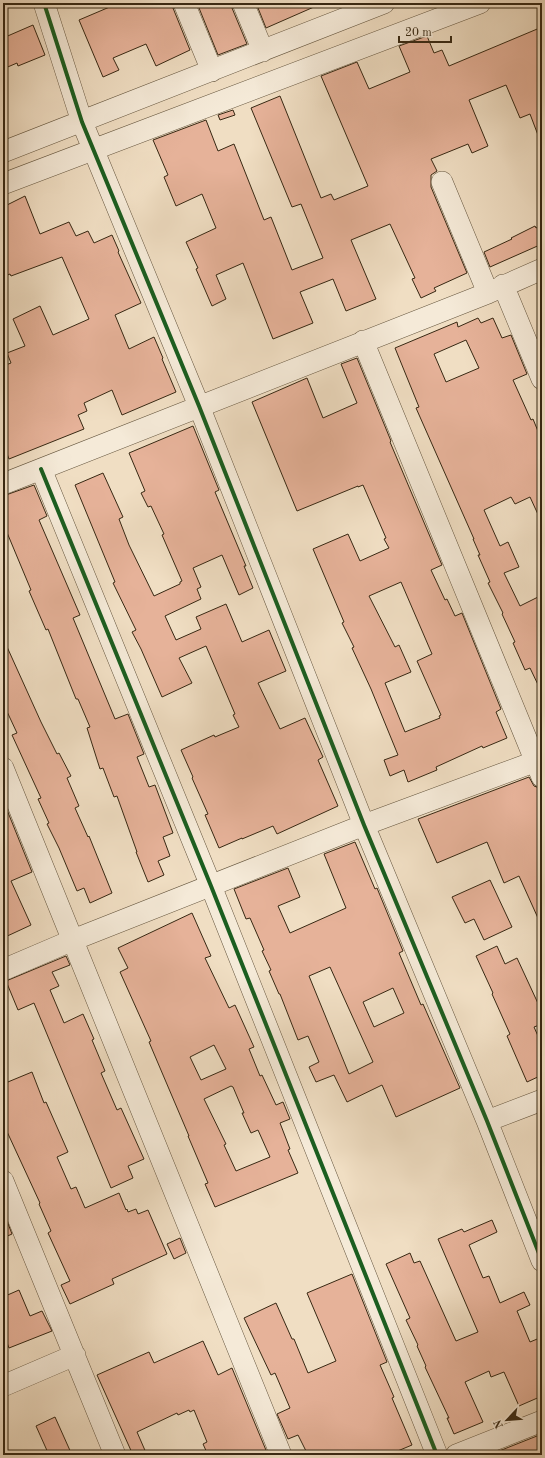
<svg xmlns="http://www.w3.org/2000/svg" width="545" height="1458" viewBox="0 0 545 1458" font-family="'Old Standard TT',serif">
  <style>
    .building { fill: #e6b299; stroke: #372813; fill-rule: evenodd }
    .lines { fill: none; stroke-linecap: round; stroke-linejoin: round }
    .minor-casing { stroke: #65563f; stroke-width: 22 }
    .minor { stroke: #f5ead8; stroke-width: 21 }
    .cycleway-casing { stroke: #f5ead8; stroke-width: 6 }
    .cycleway { stroke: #1b5e20; stroke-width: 4 }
  </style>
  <rect width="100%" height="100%" fill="#f0dec3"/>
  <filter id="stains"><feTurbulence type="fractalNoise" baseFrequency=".005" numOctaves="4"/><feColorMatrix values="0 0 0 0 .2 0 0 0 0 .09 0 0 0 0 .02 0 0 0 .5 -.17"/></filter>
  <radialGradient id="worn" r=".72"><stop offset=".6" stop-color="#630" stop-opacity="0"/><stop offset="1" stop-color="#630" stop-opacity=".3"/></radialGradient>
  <path class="building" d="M119 3H172L173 8 190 50 156 66 146 44 113 58 119 70 103 77 79 20Z
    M197 3H231L232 8 247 44 218 55Z
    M256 3H323L266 28Z
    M33 25 45 55 18 66 17 63 3 69V38Z
    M542 27V143H541L530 114 520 118 506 85 469 100 488 146 472 153 468 144 431 159 437 171 431 175V187L467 273 434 288 436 291 421 298 412 279 415 278 390 224 351 240 376 299 346 311 333 279 300 292 313 323 273 339 243 263 216 275 226 299 212 306 196 269 198 268 186 242 216 228 202 194 176 206 164 177 168 175 153 140 206 120 218 151 234 144 264 220 271 217 292 270 323 258 301 204 292 207 251 108 280 96 321 198 331 194 334 200 368 186 321 76 357 62 369 89 410 72 399 46 427 36 434 53 442 50 449 66Z
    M233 110 235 115 220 120 218 115Z
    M25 196 40 234 69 222 76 236 88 231 94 243 112 235 119 251 118 252 141 303 115 315 129 349 154 337 163 358 162 359 176 392 122 415 112 390 84 403 87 411 78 415 84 429 9 459 3 443V366L11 363 7 353 25 346 13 319 40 306 53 335 89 319 62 257 11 276 10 274 3 277V207Z
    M542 225V244L490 267 484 252 512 239 511 238 535 226 536 228Z
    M478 318 481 323 493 318 502 338 511 335 527 374 513 380 531 420 533 419 542 441V523L530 497 515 504 511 497 484 510 500 546 508 542 519 567 504 573 520 606 542 595V693L530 668 525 670 513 643 515 642 502 614 503 613 488 583 490 582 478 555H480L473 539H474L416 408 419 407 395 348 457 322 458 327ZM466 340 479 368 446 382 434 354Z
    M357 358 391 441 390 442 442 565 431 570 445 600 447 599 455 616 462 613 501 709 496 712 507 738 483 748 482 746 436 767 437 770 408 782 404 770 390 776 384 760 398 755 371 689 352 648 354 647 342 623 344 622 313 549 348 534 360 561 389 548 384 539 386 538 363 485 358 487V486L297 511 252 402 307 378 323 418 357 403 341 364ZM401 582 432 654 417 661 441 715 439 716 440 718 405 732 385 683 411 672 399 645 395 647 369 596Z
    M193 426 219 490 215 492 246 566H244L253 588 239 595 222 555 193 568 201 587 197 589 201 599 165 616 176 640 201 629 196 617 226 604 242 642 269 630 286 671 258 683 280 729 305 718 323 757 318 760 338 806 277 834 273 826 242 839V838L219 848 205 815 208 814 192 778 193 777 181 750 214 735 215 737 239 727 233 715 235 714 206 646 179 658 192 683 162 697 141 649 132 632 136 630 113 583 115 582 75 485 103 473 123 517 119 519 129 545 154 596 180 584V582L182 581 162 535 164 534 151 506 148 507 141 493 145 491 129 453Z
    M34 485 47 516 39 520 80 615 73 618 115 719 128 714 144 754 137 757 149 787 155 785 173 833 163 837 170 856 158 861 164 875 148 882 136 852H137L117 796 114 797 103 768 100 769 87 728 90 727 78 699H76L48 629 46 630 29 591 31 590 3 523V496Z
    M3 638 41 722 57 754 59 753 71 776 67 778 79 806 75 808 88 837 89 836 112 893 90 903 84 888 77 891 59 848 47 824 49 823 38 799 41 798 12 735 17 733 3 703Z
    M529 777 534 786 542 789V927L519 876 504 883 487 842 437 863 418 819Z
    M3 800 32 872 11 881 31 925 3 938Z
    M355 842 375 889 377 888 403 951 399 953 421 1005 423 1004 460 1088 396 1117 382 1085 347 1102 334 1075 316 1082 309 1067 319 1062 308 1036 298 1040 280 994H279L269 971 271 970 262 951 264 950 250 918 246 919 234 889 288 868 300 897 278 906 290 933 346 908 324 854ZM330 967 373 1062 349 1074 309 976ZM393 988 404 1013 374 1027 363 1002Z
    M490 880 512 927 484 940 474 919 465 923 452 897Z
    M192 913 211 956 205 958 229 1008 235 1005 254 1047 249 1049 260 1076 262 1075 276 1105 283 1102 290 1119 280 1123 290 1149 288 1150 298 1173 215 1207 205 1184 208 1183 188 1136H189L149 1042 151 1041 120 972 128 968 118 948ZM214 1045 226 1069 201 1080 190 1057ZM231 1086 233 1087 244 1113H242L251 1133 258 1130 270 1157 236 1171 224 1145 226 1144 204 1099Z
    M497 946 505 964 517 958 542 1012V1024L534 1027 542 1045V1075L527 1082 507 1036 510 1034 492 994 493 993 476 956Z
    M66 956 70 965 52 972 59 986 50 990 64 1023 83 1014 94 1039 92 1040 105 1071 101 1073 117 1110 121 1108 144 1159 128 1166 133 1178 111 1188 34 1003 18 1010 6 981Z
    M32 1072 44 1103 46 1102 68 1152 57 1157 71 1189 76 1187 85 1208 119 1193 126 1210 127 1209 128 1212 136 1209 138 1214 148 1210 167 1254 112 1279 114 1284 70 1304 61 1285 70 1281 48 1233 51 1231 39 1204 40 1203 3 1123V1084Z
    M492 1220 497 1232 469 1245 483 1278 489 1276 500 1303 524 1292 530 1305 517 1311 530 1342 542 1337V1396L519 1406 504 1372 491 1377 489 1371 465 1382 483 1422 454 1434 447 1418H449L425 1367 426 1366 417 1346 418 1345 406 1320 410 1318 386 1264 410 1253 414 1263 420 1261 456 1341 478 1332 438 1239 462 1229 464 1232Z
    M7 1221 12 1234 3 1238V1223Z
    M180 1238 186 1253 174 1259 167 1244Z
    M352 1274 387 1362 380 1365 394 1397 392 1398 412 1445 388 1455H308L298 1435 288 1439 277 1414 290 1408 275 1373 271 1375 244 1318 276 1303 292 1339H294L308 1373 336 1361 307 1293Z
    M19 1290 30 1316 42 1311 52 1331 9 1348 3 1332V1297Z
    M203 1341 218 1375 232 1368 268 1455H208L203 1444 207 1442 194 1410 190 1412 189 1410 178 1415 177 1413 137 1432 147 1455H133L97 1375 149 1352 154 1363Z
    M55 1417 72 1455H49L36 1426Z
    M542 1434V1455H489Z"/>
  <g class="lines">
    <g class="minor-casing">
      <path id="minor" d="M44 3 82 122 199 406 364 825 487 1121 542 1261
        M184 3 212 71
        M243 3 263 51
        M3 152 384 3
        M442 182 488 293
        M3 184 480 3
        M503 285 542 379
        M363 341 542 777
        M41 469 211 886 437 1455
        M3 484 488 293 542 269
        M3 768 281 1455
        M3 970 73 940 364 825 542 759
        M487 1121 542 1100
        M3 1181 115 1455
        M3 1386 75 1355
        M456 1455 542 1421"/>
    </g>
    <use href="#minor" class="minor"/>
    <g class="cycleway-casing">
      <path id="cycleway" d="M44 3 82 122 199 406 364 825 487 1121 542 1261
        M41 469 211 886 437 1455"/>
    </g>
    <use href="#cycleway" class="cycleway"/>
  </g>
  <rect width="545" height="1458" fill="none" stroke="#f0dec3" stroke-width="16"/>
  <rect x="4" y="4" width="537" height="1450" fill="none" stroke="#372813" stroke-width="2"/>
  <rect x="8" y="8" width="529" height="1442" fill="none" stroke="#372813"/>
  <g transform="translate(507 1420) rotate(244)" stroke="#f5ead8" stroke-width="3" paint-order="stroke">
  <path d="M0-3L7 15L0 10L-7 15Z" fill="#372813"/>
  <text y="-6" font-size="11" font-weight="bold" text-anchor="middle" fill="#372813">N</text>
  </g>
  <path d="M399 36v6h52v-6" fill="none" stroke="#372813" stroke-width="2"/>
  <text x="405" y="36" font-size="12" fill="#372813" stroke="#f5ead8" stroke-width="3" paint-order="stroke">20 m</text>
  <rect width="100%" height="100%" filter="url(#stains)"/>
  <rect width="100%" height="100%" fill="url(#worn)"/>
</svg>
